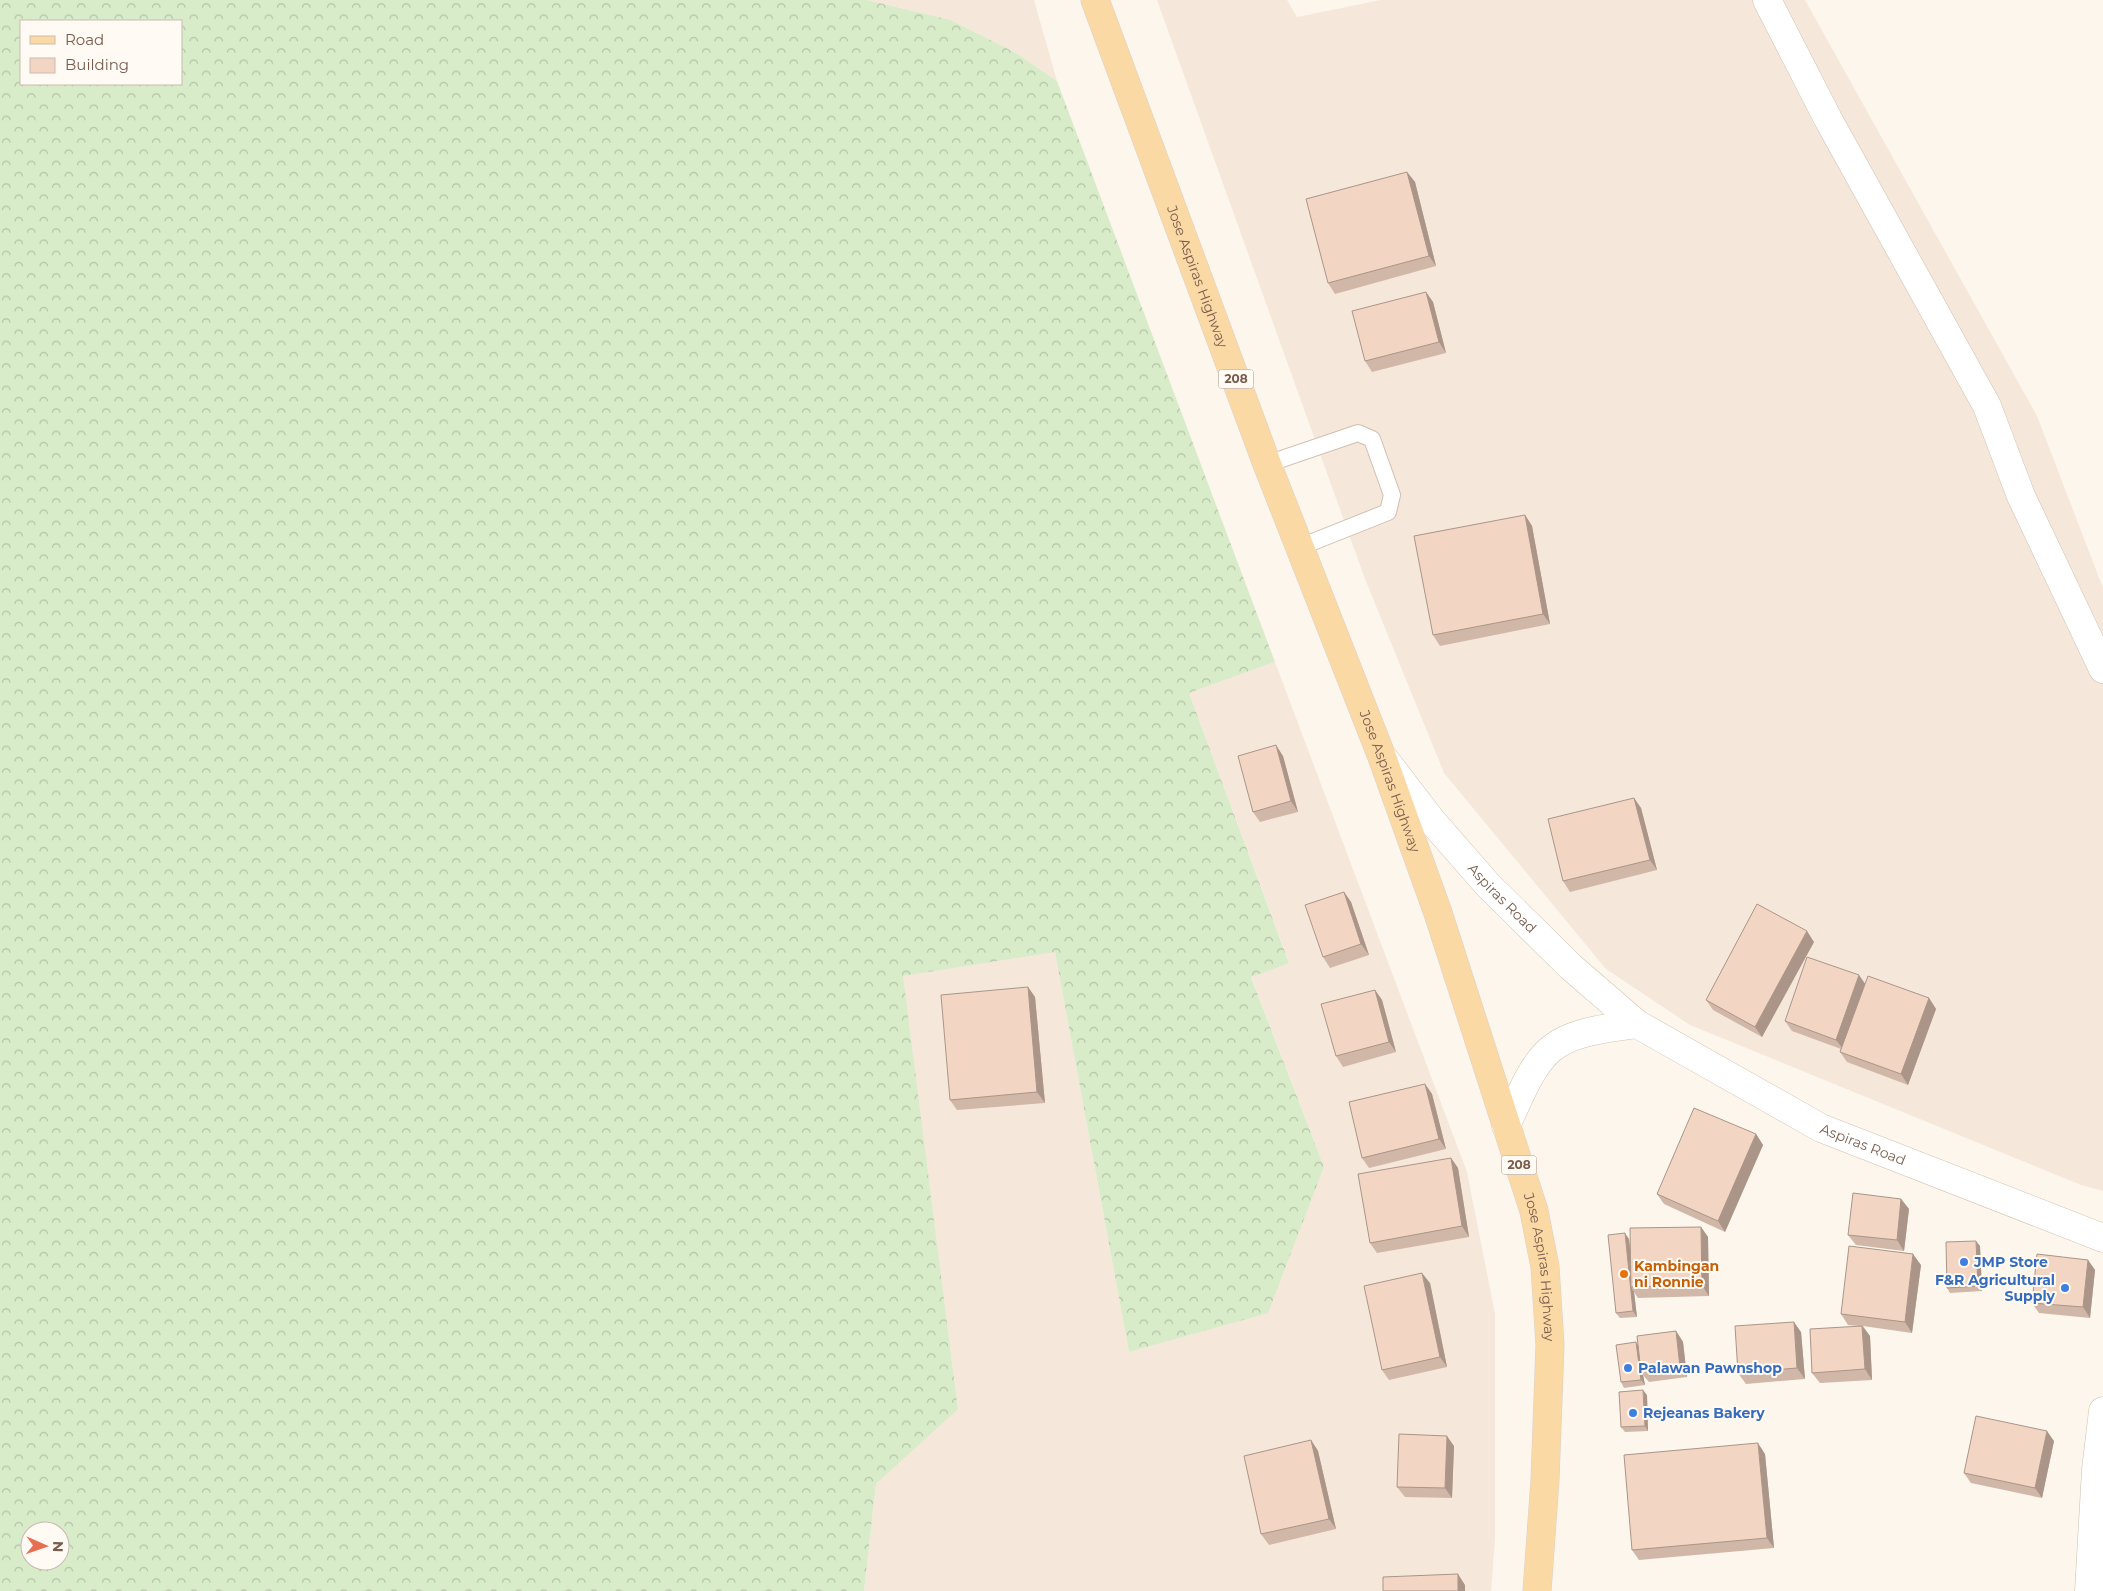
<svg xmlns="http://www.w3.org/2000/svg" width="2103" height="1591" viewBox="0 0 2103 1591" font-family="Montserrat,sans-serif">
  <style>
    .residential { fill: #f5e8da }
    .forest { fill: url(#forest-crowns); fill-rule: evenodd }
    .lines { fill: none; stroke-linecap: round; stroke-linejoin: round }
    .lane-casing { stroke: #d1beb0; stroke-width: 18 }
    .street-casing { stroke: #d1beb0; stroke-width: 29 }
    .secondary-casing { stroke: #d6c0b0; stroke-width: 29 }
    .primary-casing { stroke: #dad1cd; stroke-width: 29 }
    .lane { stroke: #fff; stroke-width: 16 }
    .street { stroke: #fff; stroke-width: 28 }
    .secondary { stroke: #fff; stroke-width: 28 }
    .primary { stroke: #fbd9a5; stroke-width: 28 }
    .wall { fill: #d1b7a8 }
    .shaded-wall { fill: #aa9588 }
    .building { fill: #f3d5c3; stroke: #aa9588 }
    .shop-dot { fill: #3f7fe0; stroke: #fffaf3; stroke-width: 2 }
    .food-dot { fill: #e8710a; stroke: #fffaf3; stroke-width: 2 }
    .labels { text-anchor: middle; stroke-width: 4; stroke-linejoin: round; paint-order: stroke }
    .shield { fill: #fffaf3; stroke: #a28b7f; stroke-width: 1 }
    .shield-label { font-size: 12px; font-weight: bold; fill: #7a5c4d }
    .street-label { font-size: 14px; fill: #7a5c4d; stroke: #fffaf3 }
    .shop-label { font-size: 14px; font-weight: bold; fill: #366cbe; stroke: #fffaf3; text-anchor: start }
    .food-label { font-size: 14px; font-weight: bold; fill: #c56008; stroke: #fffaf3; text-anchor: start }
  </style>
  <defs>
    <pattern id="forest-crowns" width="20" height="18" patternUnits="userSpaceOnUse" patternTransform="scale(1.25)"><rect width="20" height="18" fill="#d8ecc9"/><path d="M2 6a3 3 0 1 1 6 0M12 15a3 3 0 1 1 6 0" fill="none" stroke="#b4c2a5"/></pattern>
  </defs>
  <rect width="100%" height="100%" fill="#fdf6ec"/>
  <path class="residential" d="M867 0H1034L1057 81 1016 53 951 20Z
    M1157 0H1287L1297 17 1381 0H1805L2037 416 2103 588V1191L2081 1185 1690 1025 1606 969 1444 773 1365 579Z
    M1275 662 1467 1172 1495 1314V1539L1491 1591H864L876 1484 958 1408 902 976 1055 951 1129 1352 1268 1312 1324 1167 1251 976 1289 962 1189 693Z"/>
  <path class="forest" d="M0 0H867L951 20 1016 53 1057 81 1275 662 1189 693 1289 963 1251 977 1324 1167 1268 1313 1129 1352 1055 952 903 976 958 1409 876 1484 864 1591H0ZM21 21H181V84H21ZM30 1531H60V1561H30Z"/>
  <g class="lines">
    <g class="lane-casing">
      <path id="lane" d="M1267 464 1358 433 1372 439 1392 495 1388 512 1300 547"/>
    </g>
    <g class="street-casing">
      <path id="street" d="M1767 0 1828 119 1987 406 2021 496 2103 669
        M2089 1591 2096 1470 2103 1411"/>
    </g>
    <g class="secondary-casing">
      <g id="secondary">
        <path id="s1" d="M1386 761 1432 821 1487 884 1571 967 1637 1024 1821 1128 2103 1238"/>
        <path d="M1506 1126C1542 1045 1547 1035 1637 1024"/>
      </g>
    </g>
    <g class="primary-casing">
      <g id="primary">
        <path id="s2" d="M1095 0 1267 464 1382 757 1438 913 1534 1211 1545 1267 1550 1345 1545 1480 1537 1591"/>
      </g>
    </g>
    <use href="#lane" class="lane"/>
    <use href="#street" class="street"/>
    <use href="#secondary" class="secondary"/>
    <use href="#primary" class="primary"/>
  </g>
  <path class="wall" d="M1407 172 1415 182 1436 266 1335 294 1328 283Z
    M1426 292 1433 302 1446 353 1372 372 1365 361Z
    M1525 515 1532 526 1550 624 1440 646 1433 635Z
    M1283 756 1298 812 1260 822 1253 812Z
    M1634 798 1641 808 1657 870 1570 892 1563 881Z
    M1344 892 1351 902 1369 955 1330 968 1323 957Z
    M1814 942 1762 1037 1713 1010 1706 1000Z
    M1865 984 1929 998 1936 1009 1908 1085 1847 1062 1840 1052 1841 1049 1792 1031 1785 1021Z
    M1028 987 1035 997 1045 1103 957 1110 950 1100Z
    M1375 990 1382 1000 1396 1052 1343 1067 1336 1056Z
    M1425 1084 1432 1094 1446 1149 1369 1168 1362 1158Z
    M1756 1134 1763 1145 1725 1232 1664 1204 1657 1194Z
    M1451 1158 1458 1168 1469 1237 1377 1253 1370 1243Z
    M1901 1199 1909 1209 1904 1251 1856 1245 1848 1235Z
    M1701 1227 1708 1237 1709 1296 1638 1298 1634 1292 1637 1317 1620 1318 1616 1313 1629 1239 1630 1249Z
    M1980 1246 1982 1291 1950 1293 1947 1288Z
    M2088 1260 2095 1270 2090 1318 2039 1313 2032 1303Z
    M1921 1265 1912 1333 1863 1326 1870 1336 1872 1380 1820 1383 1812 1373 1859 1326 1848 1325 1841 1314Z
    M1430 1283 1447 1367 1389 1380 1382 1370Z
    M1676 1331 1683 1342 1687 1377 1649 1382 1643 1375 1645 1385 1624 1388 1621 1382 1638 1344Z
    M1801 1332 1805 1379 1746 1384 1738 1373Z
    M1647 1395 1648 1431 1625 1432 1621 1427Z
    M1311 1440 1318 1451 1336 1529 1269 1545 1261 1534Z
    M2054 1441 2042 1498 1971 1483 1964 1473Z
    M1454 1446 1452 1498 1405 1497 1397 1487Z
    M1765 1454 1774 1548 1639 1560 1632 1550Z"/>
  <path class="shaded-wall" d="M1407 172 1415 182 1436 266 1429 256Z
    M1426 292 1433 302 1446 353 1439 342Z
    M1525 515 1532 526 1550 624 1543 614Z
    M1276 745 1283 756 1298 812 1291 801Z
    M1634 798 1641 808 1657 870 1650 860Z
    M1344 892 1351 902 1369 955 1361 944Z
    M1807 931 1814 942 1762 1037 1755 1027Z
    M1859 975 1866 985 1844 1050 1836 1040Z
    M1028 987 1035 997 1045 1103 1037 1092Z
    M1375 990 1382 1000 1396 1052 1389 1042Z
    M1929 998 1936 1009 1908 1085 1901 1074Z
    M1425 1084 1432 1094 1446 1149 1439 1139Z
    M1756 1134 1763 1145 1725 1232 1718 1221Z
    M1451 1158 1458 1168 1469 1237 1462 1226Z
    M1901 1199 1909 1209 1904 1251 1897 1240Z
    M1701 1227 1708 1237 1709 1296 1702 1285Z
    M1625 1233 1629 1239 1634 1287H1631L1634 1292 1637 1317 1633 1311Z
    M1976 1241 1980 1246 1982 1291 1978 1286Z
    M1913 1254 1921 1265 1912 1333 1905 1322Z
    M2088 1260 2095 1270 2090 1318 2083 1307Z
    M1422 1273 1430 1283 1447 1367 1440 1357Z
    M1794 1322 1801 1332 1805 1379 1797 1368Z
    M1862 1326 1870 1336 1872 1380 1865 1369Z
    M1676 1331 1683 1342 1687 1377 1680 1367Z
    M1636 1342 1640 1348 1641 1372 1643 1375 1645 1385 1641 1380Z
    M1643 1390 1647 1395 1648 1431 1645 1426Z
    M2047 1431 2054 1441 2042 1498 2035 1488Z
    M1447 1436 1454 1446 1452 1498 1445 1488Z
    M1311 1440 1318 1451 1336 1529 1329 1519Z
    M1758 1443 1765 1454 1774 1548 1767 1538Z
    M1458 1574 1465 1585V1591H1458Z"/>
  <path class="building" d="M1407 172 1429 256 1328 283 1306 199Z
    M1426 292 1439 342 1365 361 1352 311Z
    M1525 515 1543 614 1433 635 1414 536Z
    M1276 745 1291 801 1253 812 1238 756Z
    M1634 798 1650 860 1563 881 1548 819Z
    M1344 892 1361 944 1323 957 1305 905Z
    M1757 904 1807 931 1755 1027 1706 1000Z
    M1807 957 1859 975 1836 1040 1785 1021Z
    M1868 976 1929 998 1901 1074 1840 1052Z
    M1028 987 1037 1092 950 1100 941 995Z
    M1375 990 1389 1042 1336 1056 1321 1004Z
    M1425 1084 1439 1139 1362 1158 1349 1102Z
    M1694 1108 1756 1134 1718 1221 1657 1194Z
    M1451 1158 1462 1226 1370 1243 1358 1174Z
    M1853 1193 1901 1199 1897 1240 1848 1235Z
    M1701 1227 1702 1285 1631 1287 1630 1228Z
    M1625 1233 1633 1311 1616 1313 1608 1235Z
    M1976 1241 1978 1286 1947 1288 1946 1242Z
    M1849 1246 1913 1254 1905 1322 1841 1314Z
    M2037 1254 2088 1260 2083 1307 2032 1303Z
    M1422 1273 1440 1357 1382 1370 1364 1286Z
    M1794 1322 1797 1368 1738 1373 1735 1326Z
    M1862 1326 1865 1369 1812 1373 1810 1329Z
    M1676 1331 1680 1367 1641 1372 1637 1336Z
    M1636 1342 1641 1380 1621 1382 1616 1345Z
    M1643 1390 1645 1426 1621 1427 1619 1392Z
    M1976 1416 2047 1431 2035 1488 1964 1473Z
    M1399 1434 1447 1436 1445 1488 1397 1487Z
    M1311 1440 1329 1519 1261 1534 1244 1456Z
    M1758 1443 1767 1538 1632 1550 1624 1455Z
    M1458 1574V1591H1383V1577Z"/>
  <g class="shop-dot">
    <circle cx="1964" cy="1262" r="5"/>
    <circle cx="2065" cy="1288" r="5"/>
    <circle cx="1628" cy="1368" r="5"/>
    <circle cx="1633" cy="1413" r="5"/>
  </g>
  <circle class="food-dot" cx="1624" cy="1274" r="5"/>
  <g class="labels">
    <g class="shield">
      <rect x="1218.5" y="369.5" width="35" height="19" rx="4"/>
      <rect x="1501.5" y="1155.5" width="35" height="19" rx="4"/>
    </g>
    <g class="shield-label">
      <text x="1236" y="383">208</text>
      <text x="1519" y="1169">208</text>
    </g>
    <g class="street-label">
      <text dy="5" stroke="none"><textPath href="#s2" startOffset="295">Jose Aspiras Highway</textPath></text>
      <text dy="5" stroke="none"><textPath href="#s2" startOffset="835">Jose Aspiras Highway</textPath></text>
      <text dy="5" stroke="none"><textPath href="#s1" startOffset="180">Aspiras Road</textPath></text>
      <text dy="5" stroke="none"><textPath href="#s1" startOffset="621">Aspiras Road</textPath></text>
      <text dy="5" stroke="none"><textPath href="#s2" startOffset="1345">Jose Aspiras Highway</textPath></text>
    </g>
    <g class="shop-label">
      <text x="1974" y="1267">JMP Store</text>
      <text x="2055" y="1285" text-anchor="end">F&amp;R Agricultural<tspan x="2055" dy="16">Supply</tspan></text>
      <text x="1638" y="1373">Palawan Pawnshop</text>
      <text x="1643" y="1418">Rejeanas Bakery</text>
    </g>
    <g class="food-label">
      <text x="1634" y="1271">Kambingan<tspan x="1634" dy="16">ni Ronnie</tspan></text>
    </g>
  </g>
  <rect x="20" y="20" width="162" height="65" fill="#fffaf3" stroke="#cabbb1"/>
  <rect x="30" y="36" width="25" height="8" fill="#fbd9a5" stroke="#cabbb1"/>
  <text x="65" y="45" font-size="15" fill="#7a5c4d">Road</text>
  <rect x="30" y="58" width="25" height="15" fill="#f3d5c3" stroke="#cabbb1"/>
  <text x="65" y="70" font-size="15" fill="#7a5c4d">Building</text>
  <g transform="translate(45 1546) rotate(92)"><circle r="24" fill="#fffaf3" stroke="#cabbb1"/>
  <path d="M0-4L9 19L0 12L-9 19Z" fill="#e76f51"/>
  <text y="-8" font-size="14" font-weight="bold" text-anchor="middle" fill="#7a5c4d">N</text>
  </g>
</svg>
